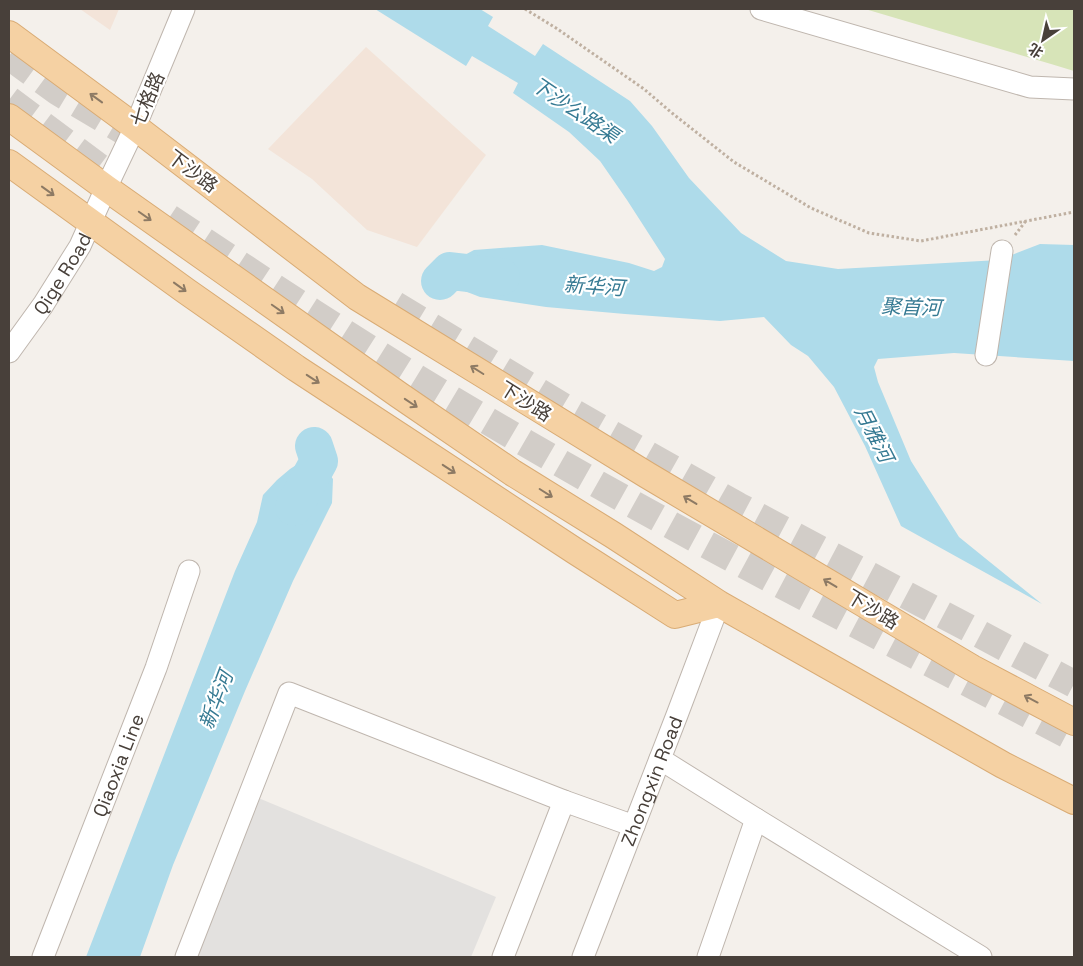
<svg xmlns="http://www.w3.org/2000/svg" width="1083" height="966" viewBox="0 0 1083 966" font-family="'Space Grotesk','Noto Sans SC',sans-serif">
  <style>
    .commercial { fill: #f3e4d9 }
    .green { fill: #d7e4b8 }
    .parking { fill: #e3e1df }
    .water { fill: #aedbea }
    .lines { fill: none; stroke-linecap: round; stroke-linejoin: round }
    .river { stroke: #aedbea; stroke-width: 38 }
    .highway-tunnel { stroke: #d2cdc8; stroke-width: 28; stroke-dasharray: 28 14; stroke-linecap: butt }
    .minor-casing { stroke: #bfb6ae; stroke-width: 23 }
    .major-casing { stroke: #d9ab74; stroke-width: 28 }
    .path { stroke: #bfb0a1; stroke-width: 3; stroke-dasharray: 2.5 2.5; stroke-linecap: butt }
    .minor { stroke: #fff; stroke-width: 21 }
    .major { stroke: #f5d1a3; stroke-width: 26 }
    .oneway { stroke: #8d7a64 }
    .labels { text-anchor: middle; stroke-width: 4.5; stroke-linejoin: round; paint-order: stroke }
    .street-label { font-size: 19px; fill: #48403a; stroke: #fff }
    .water-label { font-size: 20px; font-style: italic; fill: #367a93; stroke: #fff }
  </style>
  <rect width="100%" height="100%" fill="#f4f0eb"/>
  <path class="commercial" d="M80 9H119L110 30Z
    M366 47 486 155 417 247 367 230 312 179 268 149Z"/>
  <path class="green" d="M865 9H1074V71L1051 64Z"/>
  <path class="parking" d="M256 797 496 897 471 957H190Z"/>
  <path class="water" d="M375 9H480L493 17 488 26 535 56 543 44 630 101 652 126 689 178 741 233 786 261 838 269 999 260 1040 244 1074 245V361L954 353 878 359 874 367 878 382 911 461 959 537 1042 604 901 526 865 446 834 387 808 356 791 345 764 317 720 321 625 314 546 307 480 297 462 290 450 271 459 258 474 250 542 245 629 263 654 271 662 267 665 259 627 200 600 161 569 132 513 93 518 83 472 56 466 66Z
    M304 460 319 461 333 479 332 503 293 581 245 691 173 865 140 957H86L235 571 257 522 263 495 277 480 290 469Z"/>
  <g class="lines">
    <path class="river" d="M440 281 450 271 501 277
      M294 507 319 461 314 446"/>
    <path class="highway-tunnel" d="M9 56 57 91 127 133
      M9 100 100 168
      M169 218C274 288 379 357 488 421 679 534 877 635 1074 738
      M395 305 565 408 738 506 1074 684"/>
    <g class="minor-casing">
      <g id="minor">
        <path d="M761 9 1030 87 1074 89"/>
        <path id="s1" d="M9 352 43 305 80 246 106 188 135 127 184 9"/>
        <path d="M986 355 1002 251"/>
        <path d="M660 759 756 819 981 957"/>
        <path id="s2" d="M43 957 156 668 189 571"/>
        <path d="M186 957 289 693 564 801 634 826"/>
        <path d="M503 957 564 801"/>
        <path id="s3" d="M583 957 677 715 719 604"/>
        <path d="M708 957 756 819"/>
      </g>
    </g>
    <g class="major-casing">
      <path id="major" d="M9 34 135 127 357 297 647 475 972 668 1074 722
        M9 117 106 188 399 395 513 473 613 535 719 604 1003 765 1074 801
        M9 163 186 291 296 368 575 551 675 615 719 604"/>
    </g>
    <path class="path" d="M525 9 556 28 644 89 672 113 734 162 811 208 869 233 921 241 1074 212
      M1015 235 1025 222"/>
    <use href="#minor" class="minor"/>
    <use href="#major" class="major"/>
  </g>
  <defs><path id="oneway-shaft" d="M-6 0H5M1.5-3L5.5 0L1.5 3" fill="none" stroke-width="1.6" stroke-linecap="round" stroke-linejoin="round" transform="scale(1.25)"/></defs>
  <g class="oneway">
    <use href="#oneway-shaft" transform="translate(96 98) rotate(-144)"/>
    <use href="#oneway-shaft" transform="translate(48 191) rotate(36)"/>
    <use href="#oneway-shaft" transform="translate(145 216) rotate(35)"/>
    <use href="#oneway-shaft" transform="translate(180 287) rotate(36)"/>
    <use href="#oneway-shaft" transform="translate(278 309) rotate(35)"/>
    <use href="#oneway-shaft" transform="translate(477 370) rotate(-148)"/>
    <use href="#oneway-shaft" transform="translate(313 379) rotate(33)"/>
    <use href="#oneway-shaft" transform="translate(411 403) rotate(34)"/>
    <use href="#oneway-shaft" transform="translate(449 469) rotate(33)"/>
    <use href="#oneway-shaft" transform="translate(546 493) rotate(32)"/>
    <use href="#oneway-shaft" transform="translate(690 500) rotate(-149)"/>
    <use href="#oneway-shaft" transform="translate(830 583) rotate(-149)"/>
    <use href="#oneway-shaft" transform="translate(1031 699) rotate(-152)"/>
  </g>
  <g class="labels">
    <g class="street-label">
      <text transform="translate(147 99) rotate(-67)" y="7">七格路</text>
      <text transform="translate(193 171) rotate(37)" y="7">下沙路</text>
      <text dy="7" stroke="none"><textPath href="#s1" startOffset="95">Qige Road</textPath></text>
      <text transform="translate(526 401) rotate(32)" y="7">下沙路</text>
      <text transform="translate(873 609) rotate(31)" y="7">下沙路</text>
      <text dy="7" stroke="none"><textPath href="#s2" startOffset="206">Qiaoxia Line</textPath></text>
      <text dy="7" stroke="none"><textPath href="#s3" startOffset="189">Zhongxin Road</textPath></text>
    </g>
    <g class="water-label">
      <text transform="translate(575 110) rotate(34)" y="7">下沙公路渠</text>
      <text transform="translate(594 286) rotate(4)" y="7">新华河</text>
      <text transform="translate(911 307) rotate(2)" y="7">聚首河</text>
      <text transform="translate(874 434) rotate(63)" y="7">月雅河</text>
      <text transform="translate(216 700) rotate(-69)" y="7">新华河</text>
    </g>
  </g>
  <rect width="1083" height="966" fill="none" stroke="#48403a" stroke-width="20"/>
  <g transform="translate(1043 40) rotate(214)" stroke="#ffffff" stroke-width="4" paint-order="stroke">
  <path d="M0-4L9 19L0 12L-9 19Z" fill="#48403a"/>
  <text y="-8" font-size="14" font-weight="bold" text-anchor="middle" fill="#48403a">北</text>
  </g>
</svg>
